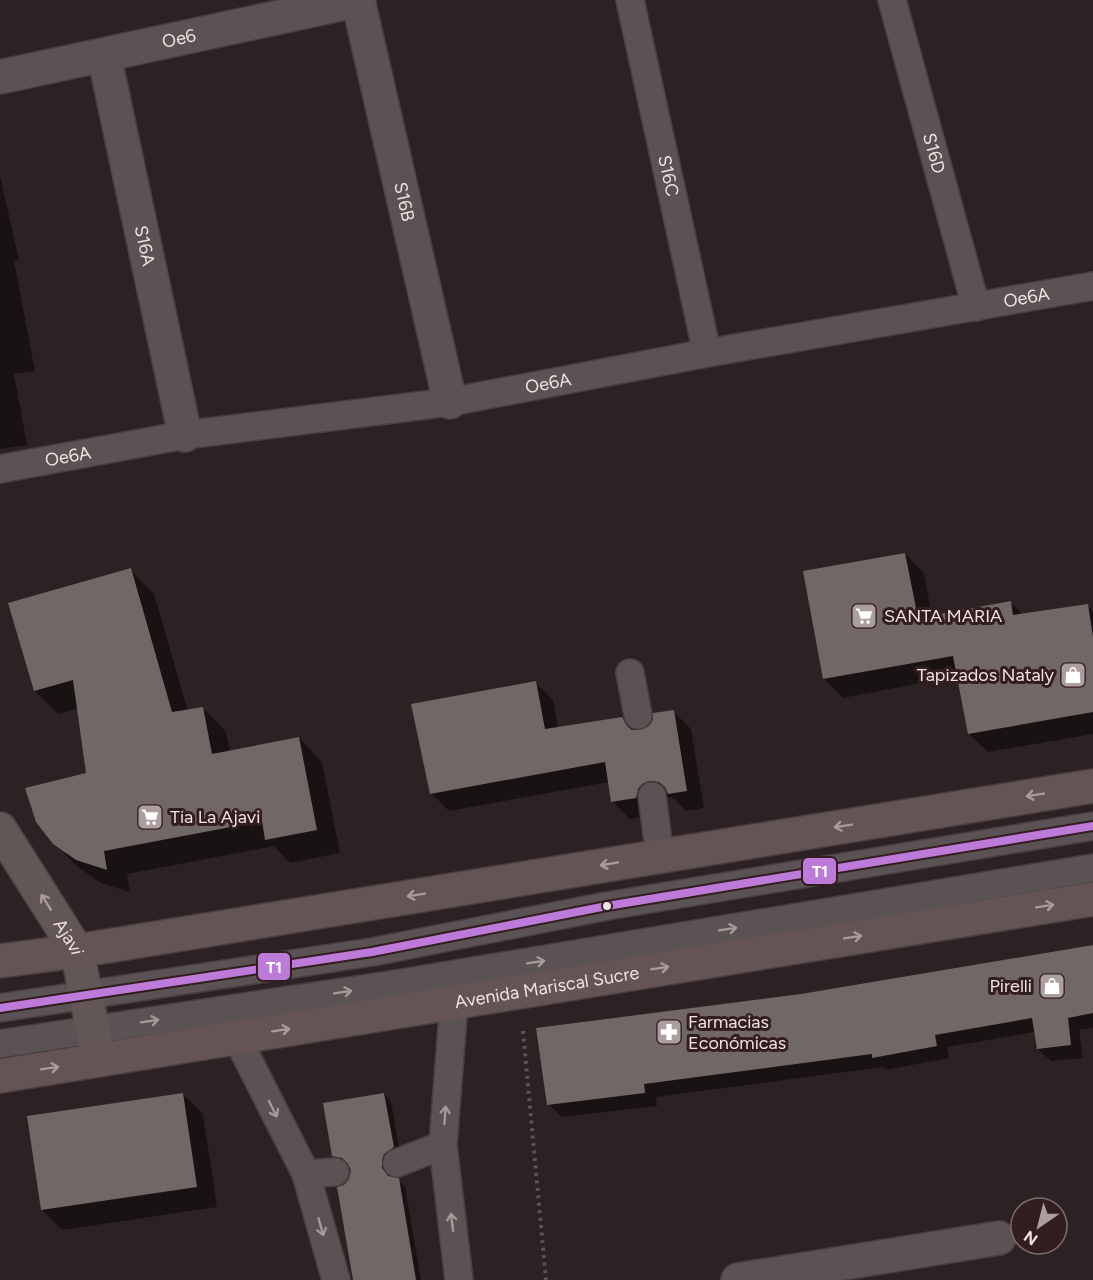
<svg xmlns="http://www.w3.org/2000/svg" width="1093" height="1280" viewBox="0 0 1093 1280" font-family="Figtree,sans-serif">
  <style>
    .shadow { fill: #0007 }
    .building { fill: #716767 }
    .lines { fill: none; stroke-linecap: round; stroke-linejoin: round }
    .lane-casing { stroke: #493f40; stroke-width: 30 }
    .street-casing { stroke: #493f40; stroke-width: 36 }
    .secondary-casing { stroke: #493f40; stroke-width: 36 }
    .primary-casing { stroke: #493f40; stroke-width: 36 }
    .path { stroke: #5c5354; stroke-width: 4; stroke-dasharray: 3 4.5; stroke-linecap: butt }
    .lane { stroke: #5a5253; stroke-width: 27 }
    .street { stroke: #5a5253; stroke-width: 33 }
    .secondary { stroke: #635657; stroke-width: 33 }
    .primary { stroke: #655456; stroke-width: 33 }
    .bus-1-casing { stroke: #321d1f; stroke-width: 12 }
    .bus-1 { stroke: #bd7bd9; stroke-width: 8 }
    .oneway { stroke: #aa9a9c }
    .oneway2 { stroke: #aa9c9c }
    .oneway3 { stroke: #a59a9a }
    .bus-dot { fill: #f0e1e2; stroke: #321d1f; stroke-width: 2 }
    .labels { text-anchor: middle; stroke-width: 6; stroke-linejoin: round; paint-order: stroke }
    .street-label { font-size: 18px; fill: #f0e1e2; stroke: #321d1f }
    .poi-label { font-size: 18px; fill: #f0e1e2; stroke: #321d1f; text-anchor: start }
    .line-badge { stroke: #321d1f; stroke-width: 2 }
    .badge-label { font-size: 16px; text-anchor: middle; font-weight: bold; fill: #fff }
  </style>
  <rect width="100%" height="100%" fill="#2d2223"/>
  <path class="shadow" d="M0 176 19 260 14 261 35 371 14 374 27 445 0 449Z
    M905 554 924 573 932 617 1010 602 1023 615 1087 605 1093 611V734L988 752 969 734 958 676 843 698 824 679Z
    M130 570 154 594 188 711 203 708 226 732 230 752 299 738 322 762 340 853 290 863 274 846 127 874 130 892 101 883 78 867 54 843 88 774 79 708 58 714 35 691Z
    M536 683 553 700 558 728 622 719 634 731 641 732 674 712 691 729 704 808 686 811 674 798 668 797 659 801 654 815 630 819 612 801 609 782 449 811 431 793Z
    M1093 947V1028L1079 1030 1083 1058 1051 1061 1038 1049 1035 1032 947 1047 949 1058 886 1070 883 1067 656 1097 657 1106 561 1117 549 1104 801 995Z
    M183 1094 203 1114 217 1207 62 1230 42 1210Z
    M384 1094 391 1101 400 1154 388 1167V1176L398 1180 405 1187 421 1280H355L345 1186 350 1180 352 1170 350 1164 341 1163 334 1156Z"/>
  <path class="building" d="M905 553 918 618 1011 601 1013 615 1088 604 1093 637V712L968 734 953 656 823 679 803 571Z
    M131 568 172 712 203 707 212 754 299 737 317 830 265 840 262 821 104 851 107 870 76 860 53 844 36 822 25 788 86 773 73 680 34 691 8 603Z
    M536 681 545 729 622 717 627 726 632 730H640L649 726 653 720V713L674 710 687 791 668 794 665 787 659 782 649 781 642 784 638 789 636 798 611 802 605 762 430 794 411 704Z
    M1093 945V1013L1068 1018 1071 1045 1037 1049 1032 1018 935 1035 937 1046 872 1058V1054L644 1084 645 1093 547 1105 536 1028 801 994Z
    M183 1093 197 1187 41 1210 27 1116Z
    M384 1093 394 1147 384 1154 382 1160V1168L388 1176 399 1178 416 1280H353L337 1187 344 1185 349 1179 351 1170 348 1164 342 1158 332 1156 323 1103Z"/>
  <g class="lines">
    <g class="lane-casing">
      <g id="lane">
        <path id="s1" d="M630 0 707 353"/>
        <path id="s2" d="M892 0 976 307"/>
        <path id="s3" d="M0 469 185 435 450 402 707 353 1093 286"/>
        <path d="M630 673 638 715"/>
        <path d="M652 796 660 856"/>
        <path d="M0 1008 372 952 607 906 1093 826"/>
        <path d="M237 1038 306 1174 335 1172"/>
        <path d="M0 1044 396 984 1093 868"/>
        <path d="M443 1145 459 1280"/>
        <path d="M397 1163 443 1145 454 1002"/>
        <path d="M306 1174 336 1280"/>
      </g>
    </g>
    <g class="street-casing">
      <g id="street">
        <path id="s4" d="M358 0 450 402"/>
        <path id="s5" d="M104 55 185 435"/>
        <path id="s6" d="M0 77 359 0"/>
        <path d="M738 1280 999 1238"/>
      </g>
    </g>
    <g class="secondary-casing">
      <g id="secondary">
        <path id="s7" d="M0 829 77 951 99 1060"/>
      </g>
    </g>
    <g class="primary-casing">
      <g id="primary">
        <path d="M0 961 77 951 1093 786"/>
        <path id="s8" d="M0 1076 1093 899"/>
      </g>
    </g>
    <path class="path" d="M523 1031 546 1280"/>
    <use href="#lane" class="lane"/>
    <use href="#street" class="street"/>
    <use href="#secondary" class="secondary"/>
    <use href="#primary" class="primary"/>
    <g class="bus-1-casing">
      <path id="bus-1" d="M0 1008 372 952 607 906 1093 826"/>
    </g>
    <use href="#bus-1" class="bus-1"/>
  </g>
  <defs><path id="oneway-shaft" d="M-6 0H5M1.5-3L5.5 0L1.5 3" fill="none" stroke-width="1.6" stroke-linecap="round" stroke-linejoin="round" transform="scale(1.5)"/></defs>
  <g class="oneway">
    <use href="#oneway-shaft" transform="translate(1035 795) rotate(171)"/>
    <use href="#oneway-shaft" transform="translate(843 826) rotate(171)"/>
    <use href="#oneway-shaft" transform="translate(609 864) rotate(170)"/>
    <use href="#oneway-shaft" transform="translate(416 895) rotate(171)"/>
    <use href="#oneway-shaft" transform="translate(1045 906) rotate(-9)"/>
    <use href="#oneway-shaft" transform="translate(853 937) rotate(-9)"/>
    <use href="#oneway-shaft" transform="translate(660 968) rotate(-9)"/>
    <use href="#oneway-shaft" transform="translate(281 1030) rotate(-9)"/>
    <use href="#oneway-shaft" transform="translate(50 1068) rotate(-9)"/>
  </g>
  <use class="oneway2" href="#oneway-shaft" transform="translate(46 902) rotate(-122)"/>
  <g class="oneway3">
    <use href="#oneway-shaft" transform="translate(728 929) rotate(-9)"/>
    <use href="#oneway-shaft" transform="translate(536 962) rotate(-9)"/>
    <use href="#oneway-shaft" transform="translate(343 992) rotate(-9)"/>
    <use href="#oneway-shaft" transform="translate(150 1021) rotate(-9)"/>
    <use href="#oneway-shaft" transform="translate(273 1109) rotate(63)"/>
    <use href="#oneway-shaft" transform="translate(445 1115) rotate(-86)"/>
    <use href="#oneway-shaft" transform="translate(452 1222) rotate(-97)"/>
    <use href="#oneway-shaft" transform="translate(321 1227) rotate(74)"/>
  </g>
  <defs>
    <g id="supermarket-square" transform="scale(1.35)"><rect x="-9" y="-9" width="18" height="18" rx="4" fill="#ac9e9f" stroke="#321d1f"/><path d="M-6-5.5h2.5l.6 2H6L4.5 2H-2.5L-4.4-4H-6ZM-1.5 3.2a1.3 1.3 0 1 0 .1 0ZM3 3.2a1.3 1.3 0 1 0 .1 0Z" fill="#fff"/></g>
    <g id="shop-square" transform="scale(1.35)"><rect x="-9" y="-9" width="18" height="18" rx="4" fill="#ac9e9f" stroke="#321d1f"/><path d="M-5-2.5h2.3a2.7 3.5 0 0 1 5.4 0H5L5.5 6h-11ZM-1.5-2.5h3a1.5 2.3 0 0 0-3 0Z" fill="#fff"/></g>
    <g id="pharmacy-square" transform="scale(1.35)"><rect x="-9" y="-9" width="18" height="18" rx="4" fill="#ac9e9f" stroke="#321d1f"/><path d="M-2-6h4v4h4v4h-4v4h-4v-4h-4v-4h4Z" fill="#fff"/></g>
  </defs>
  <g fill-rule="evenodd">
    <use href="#supermarket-square" x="864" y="616"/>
    <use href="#shop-square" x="1073" y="675"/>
    <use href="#supermarket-square" x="150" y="817"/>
    <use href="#shop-square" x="1052" y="986"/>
    <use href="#pharmacy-square" x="669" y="1032"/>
  </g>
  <circle class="bus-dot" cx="607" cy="906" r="5"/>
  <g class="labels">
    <g class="street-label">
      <text dy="6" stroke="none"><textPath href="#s6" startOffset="183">Oe6</textPath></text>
      <text dy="6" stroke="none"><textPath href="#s2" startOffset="159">S16D</textPath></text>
      <text dy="6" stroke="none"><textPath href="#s1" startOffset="180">S16C</textPath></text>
      <text dy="6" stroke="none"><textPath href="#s4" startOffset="207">S16B</textPath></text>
      <text dy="6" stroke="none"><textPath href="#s5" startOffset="195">S16A</textPath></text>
      <text dy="6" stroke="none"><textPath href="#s3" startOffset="1041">Oe6A</textPath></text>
      <text dy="6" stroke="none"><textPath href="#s3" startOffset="555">Oe6A</textPath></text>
      <text dy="6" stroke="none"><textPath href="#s3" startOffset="69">Oe6A</textPath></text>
      <text dy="6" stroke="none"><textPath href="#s7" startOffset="128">Ajavi</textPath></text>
      <text dy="6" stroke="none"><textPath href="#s8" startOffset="554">Avenida Mariscal Sucre</textPath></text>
    </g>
    <g class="poi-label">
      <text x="884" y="622">SANTA MARIA</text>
      <text x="1054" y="681" text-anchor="end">Tapizados Nataly</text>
      <text x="170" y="823">Tia La Ajavi</text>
      <text x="1032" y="992" text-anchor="end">Pirelli</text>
      <text x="688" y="1028">Farmacias<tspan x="688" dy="21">Económicas</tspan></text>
    </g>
  </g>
  <g class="line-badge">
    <rect x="802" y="857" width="35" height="28" rx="6" fill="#bd7bd9"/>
    <rect x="257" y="952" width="34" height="29" rx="6" fill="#bd7bd9"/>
  </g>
  <g class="badge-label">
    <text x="820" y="877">T1</text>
    <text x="274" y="973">T1</text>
  </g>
  <g transform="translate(1039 1226) rotate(215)"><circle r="28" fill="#321d1f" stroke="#7e6b6d" stroke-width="1.5"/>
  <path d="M0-4.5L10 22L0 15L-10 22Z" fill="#ac9e9f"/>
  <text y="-9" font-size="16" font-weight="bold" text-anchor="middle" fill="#f0e1e2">N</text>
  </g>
</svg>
